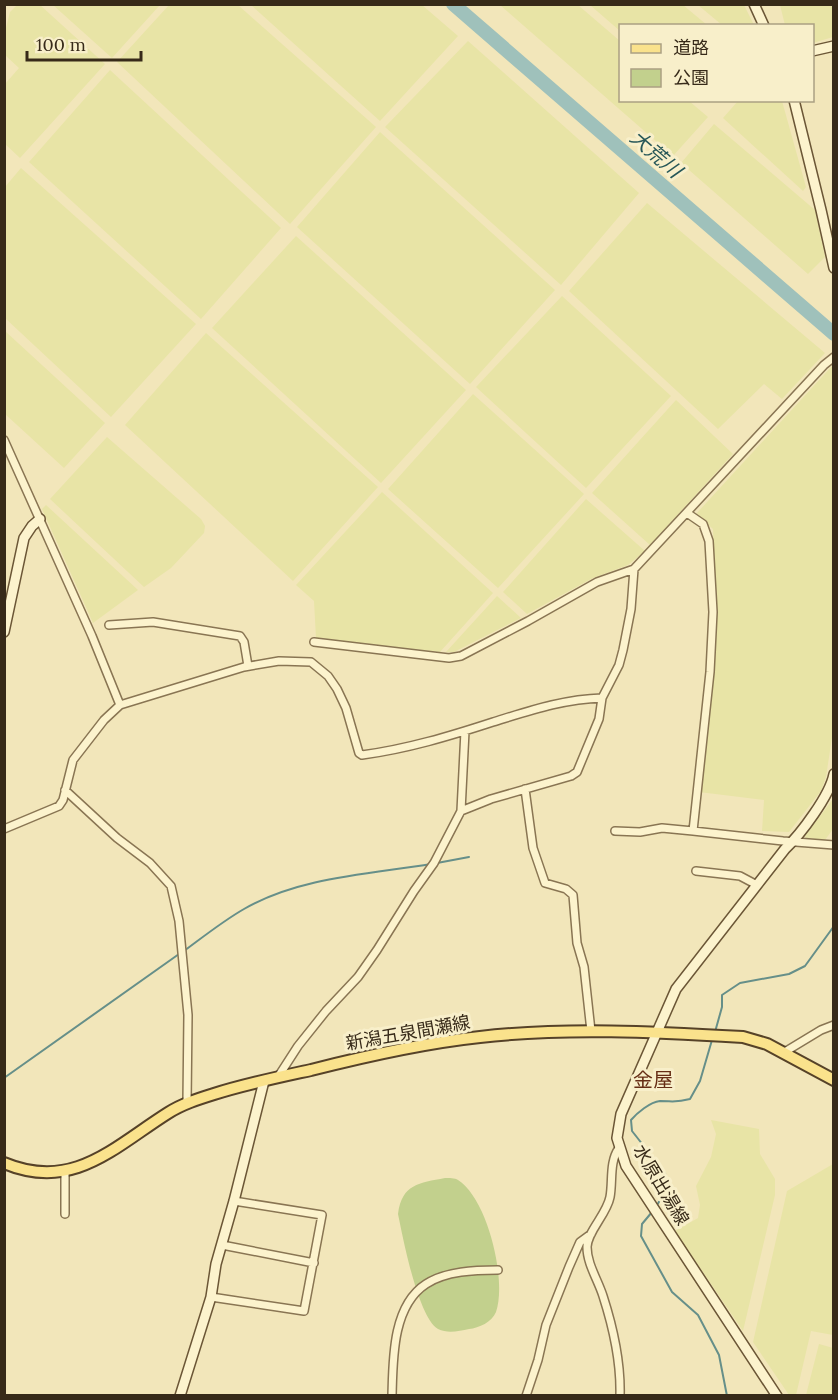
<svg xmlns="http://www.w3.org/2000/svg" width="838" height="1400" viewBox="0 0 838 1400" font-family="Lora,'Noto Sans JP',serif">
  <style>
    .farmland { fill: #e8e4a6 }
    .green { fill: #c2d08d }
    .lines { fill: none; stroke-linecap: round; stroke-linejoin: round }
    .stream { stroke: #668f89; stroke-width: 2 }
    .river { stroke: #9fc1bb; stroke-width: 14 }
    .street-casing { stroke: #897553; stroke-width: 10 }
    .secondary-casing { stroke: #6b5636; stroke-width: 12 }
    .primary-casing { stroke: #564228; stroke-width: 14 }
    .street { stroke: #fcf3cd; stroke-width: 7 }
    .secondary { stroke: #fcf3cd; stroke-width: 9 }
    .primary { stroke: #fae28c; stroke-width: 10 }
    .labels { text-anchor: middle; stroke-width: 6; stroke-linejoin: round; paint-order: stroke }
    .street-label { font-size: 18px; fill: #372a19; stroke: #f8efca }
    .water-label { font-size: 20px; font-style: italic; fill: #275758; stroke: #f8efca }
    .neighbourhood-label { font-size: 20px; fill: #672e15; stroke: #f8efca }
  </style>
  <rect width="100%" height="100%" fill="#f2e6ba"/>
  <path class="farmland" d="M17 5H40L105 64 20 158 4 143 5 84 19 68 5 55V32L10 12Z
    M53 5H160L112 58Z
    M169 5H238L376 127 290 224 117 62Z
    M251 5H422L458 36 380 121Z
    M500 5H578L620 41V100L689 101 708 117 673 156Z
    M590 5H683L707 25 620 26V31Z
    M698 5H744L754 25H722Z
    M780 5H833V37L813 43 812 26 785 25Z
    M468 41 639 193 561 285 385 127Z
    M110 70 281 228 201 319 29 162Z
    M738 101H782L806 187 803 191 723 118Z
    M714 124 815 210 825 257 808 274 681 163Z
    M380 132 555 290 470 384 297 227Z
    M21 168 196 324 111 417 5 318V187Z
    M647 203 825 353 782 399 764 384 718 429 569 291Z
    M296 236 466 390 381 483 212 328Z
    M562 296 671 396 586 488 476 387Z
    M5 331 105 423 64 468 5 414Z
    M206 333 378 487 293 581 125 425Z
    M833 365V731L826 777 821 791 789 832 762 831 764 800 699 792 713 673 716 612 713 529 696 514Z
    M473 394 584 494 498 588 388 489Z
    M676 400 733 454 650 545 592 493Z
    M107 437 201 519 205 526 204 533 171 568 144 587 50 499Z
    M382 492 493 593 440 652 316 638 314 601 296 585Z
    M586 499 645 551 628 565 593 578 527 614 503 592Z
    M46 505 138 590 93 623 42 509Z
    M497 596 521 618 454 652H446Z
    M833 799V829L825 840 806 838 805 836Z
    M711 1120 759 1129 760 1154 775 1179V1195L743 1331 675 1231 698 1218 700 1205 696 1186 711 1157 716 1134Z
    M833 1164V1335L811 1331 796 1395H789L753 1342 787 1191Z
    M819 1344 833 1348V1395H806Z"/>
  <path class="green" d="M445 1178C449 1178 455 1178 458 1180 488 1199 507 1281 496 1312 492 1322 479 1328 469 1329 459 1331 448 1334 438 1329 418 1317 403 1238 398 1214 402 1184 419 1183 445 1178Z"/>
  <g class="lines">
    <path class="stream" d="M437 863 469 857
      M184 951C203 937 223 921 244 909 299 877 370 874 431 864
      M715 1032 722 1007V995L740 983 789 974 805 966 834 926
      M4 1078 179 954
      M657 1205 667 1189 665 1173 632 1131 631 1120C637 1113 650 1102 660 1101 673 1101 675 1103 690 1099L700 1081 712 1040
      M652 1212 642 1224 641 1236 672 1292 698 1315 719 1355 727 1396"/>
    <path class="river" d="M453 4 834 334"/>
    <g class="street-casing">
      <path id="street" d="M4 440 92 636 120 705
        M687 513 703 524 709 541 713 612 710 672 693 831 783 841 834 845
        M109 625 153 622 240 636 244 642 248 666
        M314 642 449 658 461 656 528 621 597 582 634 569 824 365 834 357
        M525 789 533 848 545 883 566 889 573 895 577 943 584 967 591 1031
        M65 790 117 838 150 863 171 886 179 921 188 1015 187 1103
        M461 811 465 731
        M4 829 59 806 63 800 73 760 104 720 120 705 244 667 279 661 311 662 328 676 337 689 346 708 359 753 362 755C407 749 450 736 493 722 529 711 564 699 602 698
        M615 831 640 832 662 828 693 831
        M696 871 740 876 757 885
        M783 1053 821 1030 834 1025
        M278 1077 298 1046 326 1011 358 977 377 950 414 891 434 863 461 811 491 799 571 776 577 772 599 719 602 698 619 665 623 650 631 609 634 569
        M619 1148C609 1162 613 1181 610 1197 607 1214 587 1232 587 1247 587 1264 598 1280 603 1296 613 1327 621 1362 620 1396
        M65 1171V1214
        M222 1245 314 1263
        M211 1297 304 1311 322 1215 234 1201
        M392 1396C393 1360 392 1306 426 1284 446 1271 475 1270 498 1270
        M526 1396 538 1360 546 1325 569 1267 580 1242 591 1234"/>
    </g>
    <g class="secondary-casing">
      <path id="secondary" d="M754 4 764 26
        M812 51 834 46
        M794 100 821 210 834 268
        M4 632 24 538 32 526 40 519
        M180 1396 211 1297 216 1264 234 1201 264 1081
        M777 1396 626 1166 617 1138 621 1114 676 989 785 849C801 834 830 795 834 774"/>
    </g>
    <g class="primary-casing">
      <path id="primary" d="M4 1163C73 1192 114 1147 168 1113 182 1104 198 1099 214 1094 245 1084 279 1077 311 1070 366 1056 423 1043 480 1037 566 1027 656 1032 743 1037L767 1044 834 1080"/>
    </g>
    <use href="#street" class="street"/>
    <use href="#secondary" class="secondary"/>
    <use href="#primary" class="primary"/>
  </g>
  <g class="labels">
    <g class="street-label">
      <text transform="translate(408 1033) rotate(-10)" y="6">新潟五泉間瀬線</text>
      <text transform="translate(661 1185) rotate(59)" y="6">水原出湯線</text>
    </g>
    <g class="water-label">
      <text transform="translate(656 154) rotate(41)" y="7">大荒川</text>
    </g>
    <g class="neighbourhood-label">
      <text x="653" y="1087">金屋</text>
    </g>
  </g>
  <rect width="838" height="1400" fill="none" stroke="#372a19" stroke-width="12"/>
  <rect x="619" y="24" width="195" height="78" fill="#f8efca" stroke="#aba083" stroke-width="1.5"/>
  <rect x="631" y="44" width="30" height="9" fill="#fae28c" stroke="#aba083" stroke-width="1.5"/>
  <text x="673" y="54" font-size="18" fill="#372a19">道路</text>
  <rect x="631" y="69" width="30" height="18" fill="#c2d08d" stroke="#aba083" stroke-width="1.5"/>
  <text x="673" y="84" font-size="18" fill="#372a19">公園</text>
  <path d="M27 51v9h114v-9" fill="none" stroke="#372a19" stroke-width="3"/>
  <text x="36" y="51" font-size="18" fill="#372a19" stroke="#f8efca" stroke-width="4.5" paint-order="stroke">100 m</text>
</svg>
